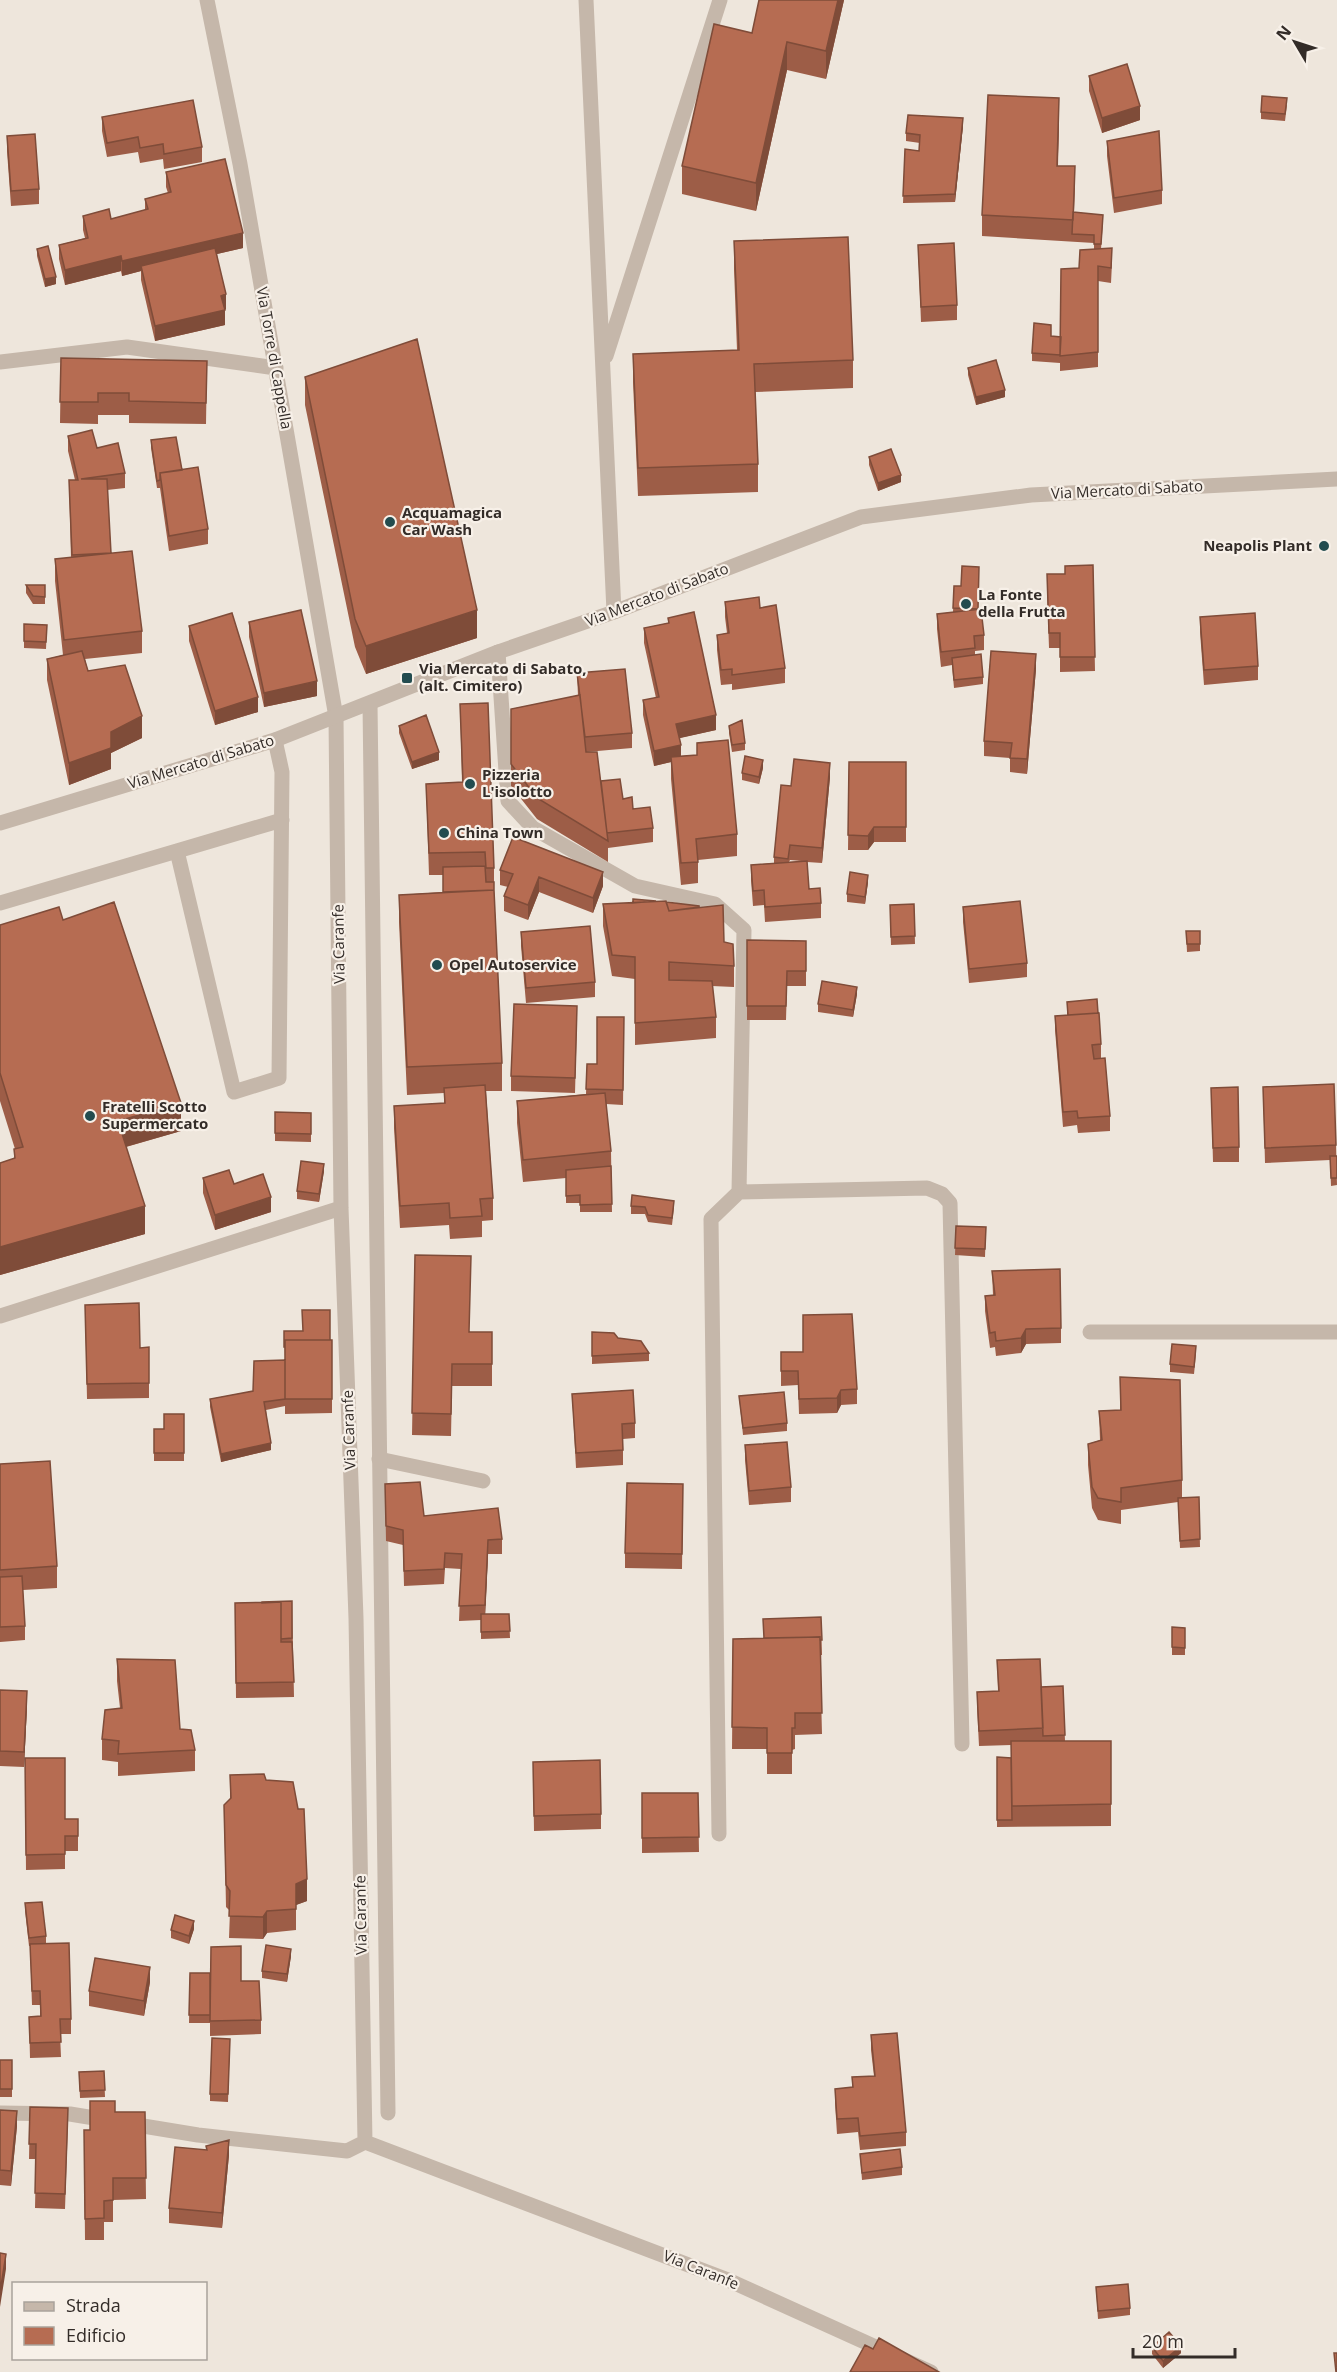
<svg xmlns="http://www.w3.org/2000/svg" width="1337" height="2372" viewBox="0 0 1337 2372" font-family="'Open Sans',sans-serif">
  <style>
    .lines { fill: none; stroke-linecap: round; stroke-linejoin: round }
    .service { stroke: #c5b7aa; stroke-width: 15 }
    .minor { stroke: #c5b7aa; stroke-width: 15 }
    .tertiary { stroke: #c5b7aa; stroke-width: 15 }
    .wall { fill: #9d5d47; fill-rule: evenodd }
    .shaded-wall { fill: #7f4c39 }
    .building { fill: #b66c52; stroke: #7f4c39; stroke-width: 1.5 }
    .poi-dot { fill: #234c4f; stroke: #f7f0e8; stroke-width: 2 }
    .labels { text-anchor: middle; stroke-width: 4.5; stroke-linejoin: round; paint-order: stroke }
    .street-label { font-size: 15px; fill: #332c28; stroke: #f7f0e8 }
    .poi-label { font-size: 15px; font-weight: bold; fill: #332c28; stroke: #f7f0e8; text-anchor: start }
  </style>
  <rect width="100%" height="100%" fill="#eee6dc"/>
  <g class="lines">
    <path class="service" d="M275 740 282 772 279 1078 234 1092 177 851 282 820
      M0 903 177 851
      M379 1459 483 1481"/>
    <path class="minor" d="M207 0 240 164 336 717 341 1208 356 1618 365 2142 728 2280 931 2372
      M586 0 614 612
      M606 356 720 0
      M0 362 127 347 276 368
      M498 652 508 801 533 828 635 886 715 904 744 930 739 1192 711 1219 719 1834
      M370 704 388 2113
      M739 1192 927 1188 942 1194 950 1203 962 1744
      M0 1316 341 1208
      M1090 1332H1337
      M0 2113 70 2114 198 2135 347 2151 365 2142"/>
    <path class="tertiary" d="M0 823 275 740 498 652 614 612 861 517 1031 495 1337 479"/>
  </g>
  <path class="wall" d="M759 0H844L826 79 787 70 756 211 682 194V166L752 33Z
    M1089 76 1140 120 1102 133 1089 91Z
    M1287 105 1285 121 1261 119V112Z
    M102 117 202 147V162L164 169 163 159 140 163 138 152 107 157 102 131Z
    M1059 120 1058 166 1075 188 1074 212 1103 222 1101 249 1112 263 1111 283 1098 281V367L1060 371V363L1032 361V353L1051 336 1061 337 1079 268 1094 249V243L982 236V215Z
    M963 126 955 202 903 203 905 149 919 151 920 143 906 141V133Z
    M7 136 39 189V204L11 206 7 151Z
    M1107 141 1162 190V204L1114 213 1107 156Z
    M166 172 243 248 217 254 226 309 225 310V325L155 341 141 280V271L122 276 121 271 65 285 59 259V245L85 238 83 230V216L111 219 145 210V199L168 193 166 187Z
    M734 241 853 360V388L755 392 758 464V492L638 496 633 382V354L737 350 734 269Z
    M918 245 957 305V320L921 322Z
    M37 249 56 284 45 287 37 256Z
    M61 358 207 361 206 424 129 423V415H98V424L60 423Z
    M968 368 1005 397 976 405 968 375Z
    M305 377 477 638 366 674 355 647 305 405Z
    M68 436 97 448 125 473V488L107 490 111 553 142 631V653L85 659 88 671 142 738 111 753V769L69 785 47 680V659L63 655 55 581V559L71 558 69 480H75L68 451Z
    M151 440 182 470 208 529V544L169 551 160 488H157L151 448Z
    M869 457 901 482 878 491 869 465Z
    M1093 565 1095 671 1060 672V648H1049L1047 589 1065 574Z
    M26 585H45V604H33L26 593Z
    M954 586 978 609 984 635V650L975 651V655L983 677V684L954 688 952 665 941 667 937 629V614L953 612Z
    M725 602 760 608 785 668V683L732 690V684L721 685 717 650V635L727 633 725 617Z
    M1200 617 1258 666V680L1204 685 1200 632Z
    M668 618 716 730 679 738 681 756 697 755V743L737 834V856L698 860V883L681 885 671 779V762L654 766 643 715V700L656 698 644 643V628L668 623Z
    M249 622 317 696 264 707 249 637Z
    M47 625 46 649 24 648V641Z
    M189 626 258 712 215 725 189 641Z
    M1036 669 1027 774 1010 772V758L984 756V741Z
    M577 673 632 733V748L586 752 601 781 623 799 653 828V842L608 848V862L537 819 511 786V709L578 696Z
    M460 704 494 868V890L502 1063V1091H486L493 1198V1220L482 1221V1237L450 1239 449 1225 400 1228 394 1128V1106L444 1103V1093L407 1095 399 922V895L443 892V875H429L426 784 462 782Z
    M399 726 439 760 412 769 399 733Z
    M729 726 745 743V750L732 752 729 733Z
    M849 762H906V842H874L868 850H848Z
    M763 768 759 784 742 780V773Z
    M830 777 822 863 807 862 809 889 821 903V918L765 922 764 905 753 906 751 880V865L774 863V857L791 786ZM790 860 801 861 789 862Z
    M500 870 603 886 593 913 539 892 528 920 504 911V896L508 887 500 885Z
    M868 882 865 904 847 902V894Z
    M666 902 724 942 734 966V987L712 986 716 1017V1038L635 1045V979L612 976 603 926V904Z
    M914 904 915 944 891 945 890 905Z
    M963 907 1027 963V977L969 983 963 922Z
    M63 920 181 1131 126 1147 145 1234 0 1275V1163L14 1159V1149H15L0 1101V925Z
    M1186 931H1200V951L1187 952Z
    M521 932 595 982V997L526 1003 521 946Z
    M747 940 806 941V986H787L786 1020H747Z
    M857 994 853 1017 818 1012V1004Z
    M1067 1002 1101 1044V1059L1110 1116V1131L1078 1133 1077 1125 1063 1127 1055 1030V1016L1067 1015Z
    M624 1017 623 1105 606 1104 611 1151 612 1212H580V1203H566V1178L523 1182 517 1123V1101L586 1094 587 1064H597Z
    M577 1021 575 1093 511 1091V1076Z
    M1263 1087 1336 1145 1337 1185 1331 1186 1330 1160 1265 1163Z
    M1211 1088 1239 1147V1162H1213Z
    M275 1112 311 1113V1142L275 1141Z
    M324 1171 319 1202 297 1199V1191Z
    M203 1178 271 1212 215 1230 203 1193Z
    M631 1206 674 1208 672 1225 648 1222 645 1214H631Z
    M956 1226 986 1227 985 1257 955 1255Z
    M415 1255 470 1332H492V1386H452L451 1436 412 1435Z
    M992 1271 1061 1328V1343L1026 1344 1021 1353 996 1356 995 1347 990 1348 985 1311V1296L993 1295Z
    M85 1305 140 1348 149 1383V1398L87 1399Z
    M284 1331H303L332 1340V1413L285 1414V1406L266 1410 271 1450 221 1462 210 1407V1399L253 1391 285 1360Z
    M592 1332 618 1338 649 1353V1361L592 1364Z
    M781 1352 857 1389V1404L841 1405 837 1413 799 1414 798 1385 781 1386Z
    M1196 1354 1194 1374 1170 1372V1364Z
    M1120 1377 1182 1480V1498L1199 1497 1200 1547 1180 1548 1178 1502 1121 1510V1524L1098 1520 1092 1508 1088 1465V1444L1100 1440 1099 1411 1120 1410Z
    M572 1394 635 1423V1438L623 1439V1465L576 1468Z
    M739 1396 787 1423V1431L743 1435Z
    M184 1414V1461H154V1429H164Z
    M745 1445 791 1487V1502L749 1505 745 1460Z
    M0 1464 57 1566V1588L23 1590 25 1626V1640L0 1642Z
    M385 1484 424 1516 502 1539V1554H488L485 1614H509L510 1638 481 1639V1620L459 1621 461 1569 445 1568 444 1584 404 1586 403 1545 386 1541Z
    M683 1484 682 1569 625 1568V1553Z
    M292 1601 294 1697 236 1698 235 1603Z
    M821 1617 822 1655H820L822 1734 795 1735V1749L792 1750V1774H767V1749H732L733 1639 763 1638Z
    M1172 1627 1185 1628V1655H1172Z
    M117 1659 180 1729 195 1750V1771L118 1776V1762L102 1760V1739L120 1708 117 1681Z
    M997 1660 1041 1687 1063 1686 1065 1741H1111V1826L997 1827V1757L1011 1758V1745L979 1746 977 1707V1692L998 1691Z
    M0 1690 27 1706 24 1767 0 1766Z
    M25 1758 65 1819 78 1836V1851H65V1869L26 1870Z
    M533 1762 601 1814V1829L534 1831Z
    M230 1775 307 1901 296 1905V1930L267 1933 263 1939 229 1938 230 1911 226 1907 224 1805 230 1799Z
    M642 1793H698L699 1852 642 1853Z
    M25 1903 46 1936V1943L71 2019V2034H60L61 2057 30 2058 29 2017 40 2016V2005H32L30 1946H29L25 1911Z
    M194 1929 189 1944 171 1938V1930Z
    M291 1956 287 1982 262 1978V1971Z
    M190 1973 241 1981 261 2020V2034L210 2036V2023H189Z
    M150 1982 144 2016 89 2006V1991Z
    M871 2035 906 2132V2146L860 2150 858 2132 837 2134 835 2103V2089L852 2087V2077L874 2076 871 2050Z
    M230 2039 228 2102 210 2101V2094Z
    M0 2060H12V2097H0Z
    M104 2071 105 2097 80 2098 79 2072Z
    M30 2107 68 2123 65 2209 35 2208 36 2159H29Z
    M0 2110 17 2126 11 2186 0 2185Z
    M115 2112H145L146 2199 113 2200V2222H104V2240H85L84 2130H90Z
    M206 2146 229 2155 222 2228 169 2223V2208L206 2150Z
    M860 2154 902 2167V2175L862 2180Z
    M1096 2287 1130 2308V2315L1098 2319Z
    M1152 2347 1181 2353 1163 2368 1152 2354Z"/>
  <path class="shaded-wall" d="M838 0H844L826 79V51Z
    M787 42V70L756 211V183Z
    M1059 98V120L1057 187V166Z
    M1140 106V120L1102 133V118Z
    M963 118V126L955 202V194Z
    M243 233V248L143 271 141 266V271L122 276V261Z
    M121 256V271L65 285V270Z
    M56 277V284L45 287V279Z
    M226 294V309L221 310V296Z
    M225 310V325L155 341V326Z
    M1005 390V397L976 405V397Z
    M901 475V482L878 491V483Z
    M477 610V638L366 674V646Z
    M1036 654V669L1027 774V759Z
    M317 681V696L264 707V693Z
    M258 697V712L215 725V711Z
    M716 715V730L676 739V724Z
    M142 716V738L111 753V769L69 785V763L111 732Z
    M681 745V760L671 757V762L654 766V751Z
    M439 752V760L412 769V762Z
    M763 760V768L759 784V777Z
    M830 763V777L822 863V848Z
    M874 827V842L868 850V836Z
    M603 872V886L593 913V898Z
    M868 875V882L865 904V897Z
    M539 877V892L528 920V905Z
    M857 987V994L853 1017V1010Z
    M181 1103V1131L118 1149V1121Z
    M324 1164V1171L319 1202V1194Z
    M271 1197V1212L215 1230V1215Z
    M145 1206V1234L0 1275V1247Z
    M1026 1329V1344L1021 1353V1338Z
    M841 1390V1405L837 1413V1398Z
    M271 1443V1450L221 1462V1454Z
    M488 1540V1554L485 1619V1605Z
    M27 1691V1706L24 1767V1752Z
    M307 1879V1901L296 1905V1884Z
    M267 1911V1933L263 1939V1917Z
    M194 1921V1929L189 1944V1936Z
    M291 1949V1956L287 1982V1974Z
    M150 1967V1982L144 2016V2001Z
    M17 2111V2126L11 2186V2171Z
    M229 2140V2155L222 2228V2213Z
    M6 2254V2269L0 2307V2292Z
    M1181 2346V2353L1163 2368V2361Z"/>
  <path class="building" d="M759 0H838L826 51 787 42 756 183 682 166 714 24 752 33Z
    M1127 64 1140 106 1102 118 1089 76Z
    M988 95 1059 98 1057 166H1075L1073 220 982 215Z
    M1262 96 1287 98 1285 114 1261 112Z
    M193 100 202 147 164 154 163 144 140 148 138 137 107 143 102 117Z
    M908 115 963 118 955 194 903 196 905 149 919 151 920 135 906 133Z
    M1159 131 1162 190 1114 198 1107 141Z
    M35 134 39 189 11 191 7 136Z
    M225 159 243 233 122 261 121 256 65 270 59 245 88 238 83 216 109 209 111 219 148 209 145 199 171 192 166 172Z
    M1073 212 1103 215 1101 244H1094V235L1072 234Z
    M848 237 853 360 754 364 758 464 638 468 633 354 739 350 734 241Z
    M954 243 957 305 921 307 918 245Z
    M48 246 56 277 45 279 37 249Z
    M215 248 226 294 221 296 225 310 155 326 141 266Z
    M1112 248 1111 268 1098 266V352L1060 356 1061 269 1079 268 1080 250Z
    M1034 323 1051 325V336L1061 337 1060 355 1032 353Z
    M417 339 477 610 366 646 355 619 305 377Z
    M61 358 207 361 206 403 129 401V393H98V402H60Z
    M996 360 1005 390 976 397 968 368Z
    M92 430 97 448 118 443 125 473 81 479H107L111 553 72 555 69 480H78L68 436Z
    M176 437 182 470 160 473V480L157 481 151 440Z
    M891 449 901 475 878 483 869 457Z
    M198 467 208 529 169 536 160 473Z
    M132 551 142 631 64 640 55 559Z
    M1093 565 1095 657H1060V633H1049L1047 574H1065V566Z
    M962 566 979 567 978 609 953 608 954 586H961Z
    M26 585H45V597L33 596Z
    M759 597 760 608 776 605 785 668 732 675V669L721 670 717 635 729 633 725 602Z
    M981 609 984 635 974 636 975 648 941 652 937 614Z
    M301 610 317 681 264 693 249 622Z
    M694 612 716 715 676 724 681 745 654 751 643 700 659 697 644 628 669 623 668 618Z
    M232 613 258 697 215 711 189 626Z
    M1255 613 1258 666 1204 670 1200 617Z
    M24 624 47 625 46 642 24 641Z
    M82 651 88 671 125 665 142 716 111 732V748L69 763 47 659Z
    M991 651 1036 654 1027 759 1010 758 1012 743 984 741Z
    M981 654 983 677 954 680 952 658Z
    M625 669 632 733 585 737 577 673Z
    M580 695 586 752H597L608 841 537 798 511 764V709Z
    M488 703 494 868H486L485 852 429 853 426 784 463 782 460 704Z
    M426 715 439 752 412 762 399 726Z
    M742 720 745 743 732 745 729 726Z
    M728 740 737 834 696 839 698 862 681 863 671 757 697 755V743Z
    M745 756 763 760 759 777 742 773Z
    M794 759 830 763 822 848 790 845 788 859 774 857 781 785 791 786Z
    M849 762H906V827H874L868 836 848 835Z
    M620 779 623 799 632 797 633 809 650 807 653 828 607 833 601 781Z
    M513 837 603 872 593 898 539 877 528 905 504 896 513 874 500 870Z
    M807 861 809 889 820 888 821 903 765 907 764 890 753 891 751 865Z
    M485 866 486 882H494V890L443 892V867Z
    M850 872 868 875 865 897 847 894Z
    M494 890 502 1063 407 1067 399 895Z
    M633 899 656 901 633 903Z
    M666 901 669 911 723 905 724 942 733 944 734 966 669 962V980L712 981 716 1017 635 1023V957L612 955 603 904Z
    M1020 901 1027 963 969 969 963 907Z
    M114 902 181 1103 118 1121 145 1206 0 1247V1163L15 1158 14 1149 23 1147 0 1073V925L59 907 63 920Z
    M666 902 699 906V907L669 911Z
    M914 904 915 936 891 937 890 905Z
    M590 926 595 982 526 988 521 932Z
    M1186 931H1200V944H1187Z
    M747 940 806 941V971H787L786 1006H747Z
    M822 981 857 987 853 1010 818 1004Z
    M1097 999 1098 1013 1068 1015 1067 1002Z
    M514 1004 577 1006 575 1078 511 1076Z
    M1099 1013 1101 1044 1092 1045 1094 1059 1105 1058 1110 1116 1078 1118 1077 1111 1063 1112 1055 1016Z
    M597 1017H624L623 1090 586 1089 587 1064H597Z
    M1334 1084 1336 1145 1265 1148 1263 1087Z
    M485 1085 493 1198 480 1199 482 1216 450 1218 449 1203 400 1206 394 1106 445 1103 444 1088Z
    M1238 1087 1239 1147 1213 1148 1211 1088Z
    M605 1093 611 1151 523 1160 517 1101Z
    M275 1112 311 1113V1134L275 1133Z
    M1330 1156H1337V1178H1331Z
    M301 1161 324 1164 319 1194 297 1191Z
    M611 1166 612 1204 580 1205V1195L566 1196V1170Z
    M229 1170 234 1184 263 1174 271 1197 215 1215 203 1178Z
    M632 1195 674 1201 672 1218 648 1215 645 1207 631 1206Z
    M956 1226 986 1227 985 1249 955 1248Z
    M415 1255 471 1256 469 1332H492V1364H452L451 1414 412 1413Z
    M1060 1269 1061 1328 1026 1329 1021 1338 996 1341 995 1332 990 1333 985 1296 995 1295 992 1271Z
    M139 1303 140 1348 149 1347V1383L87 1384 85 1305Z
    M302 1310H330V1340H285V1347H284V1331H303Z
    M852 1314 857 1389 841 1390 837 1398 799 1399 798 1371H781V1352H803V1315Z
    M592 1332 614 1333 618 1338 641 1341 649 1353 592 1356Z
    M285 1340H332V1399H285Z
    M1172 1344 1196 1346 1194 1367 1170 1364Z
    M285 1360V1399L264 1402 271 1443 221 1454 210 1399 253 1391 254 1361Z
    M1120 1377 1180 1380 1182 1480 1121 1488V1502L1098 1498 1092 1487 1088 1444 1102 1440 1099 1411 1121 1410Z
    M633 1390 635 1423 622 1424 623 1450 576 1453 572 1394Z
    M784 1392 787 1423 743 1428 739 1396Z
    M164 1414H184V1453H154V1429H164Z
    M787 1442 791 1487 749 1491 745 1445Z
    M50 1461 57 1566 0 1570V1464Z
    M420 1482 424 1516 498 1508 502 1539 488 1540 485 1605 459 1606 462 1554 445 1553 444 1569 404 1571 403 1530 386 1526 385 1484Z
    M627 1483 683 1484 682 1554 625 1553Z
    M1199 1497 1200 1539 1180 1541 1178 1498Z
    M22 1576 25 1626 0 1627V1577Z
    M292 1601V1638L281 1639V1602L262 1603V1602Z
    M281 1602V1642H292L294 1682 236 1683 235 1603Z
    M481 1614H509L510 1631 481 1632Z
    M821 1617 822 1640H820V1637L764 1638 763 1619Z
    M1172 1627 1185 1628V1648L1172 1647Z
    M820 1637 822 1713H795V1728H792V1753H767V1728L732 1727 733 1639Z
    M117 1659 175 1660 180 1729 191 1730 195 1750 118 1754 119 1741 102 1739 105 1710 122 1708Z
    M1040 1659 1043 1728 979 1731 977 1692 999 1691 997 1660Z
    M1063 1686 1065 1735 1043 1736 1041 1687Z
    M0 1690 27 1691 24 1752 0 1751Z
    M1011 1741H1111V1804L1012 1806Z
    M997 1757 1011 1758 1012 1820H997Z
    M25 1758H65V1819H78V1836H65V1854L26 1855Z
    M600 1760 601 1814 534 1816 533 1762Z
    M264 1774 266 1780 293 1782 298 1809H304L307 1879 296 1884V1909L267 1911 263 1917 229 1916 230 1891 226 1885 224 1805 231 1798 230 1775Z
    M642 1793H698L699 1837 642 1838Z
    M42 1902 46 1936 29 1938 25 1903Z
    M175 1915 194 1921 189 1936 171 1930Z
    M69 1943 71 2019H60L61 2042 30 2043 29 2017 41 2016 40 1991H32L30 1944Z
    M266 1945 291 1949 287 1974 262 1971Z
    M241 1946V1981H259L261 2020 210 2021 211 1947Z
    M95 1958 150 1967 144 2001 89 1991Z
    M190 1973H210V2015H189Z
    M897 2033 906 2132 860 2136 858 2118 837 2119 835 2089 853 2087 852 2077 875 2076 871 2035Z
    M212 2038 230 2039 228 2094H210Z
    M0 2060H12V2089H0Z
    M104 2071 105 2090 80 2091 79 2072Z
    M90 2101H115V2112H145L146 2178H113V2200L104 2201V2218L85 2219 84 2130H90Z
    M30 2107 68 2108 65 2194 35 2193 36 2144H29Z
    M0 2110 17 2111 11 2171 0 2170Z
    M229 2140 222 2213 169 2208 175 2147 207 2150 206 2146Z
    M900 2149 902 2167 862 2173 860 2154Z
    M0 2253 6 2254 0 2292Z
    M1128 2284 1130 2308 1098 2311 1096 2287Z
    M1169 2332 1181 2346 1163 2361 1152 2347Z
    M879 2338 939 2372H850L865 2345 873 2349Z
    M1334 2353H1337V2372H1336Z"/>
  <g class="poi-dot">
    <circle cx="390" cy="522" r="6"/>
    <circle cx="1324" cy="546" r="6"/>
    <circle cx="966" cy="604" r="6"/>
    <rect x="401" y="672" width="12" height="12" rx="3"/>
    <circle cx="470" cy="784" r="6"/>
    <circle cx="444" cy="833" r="6"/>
    <circle cx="437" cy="965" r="6"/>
    <circle cx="90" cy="1116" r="6"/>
  </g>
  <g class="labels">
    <g class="street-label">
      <text transform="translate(274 358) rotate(80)" y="5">Via Torre di Cappella</text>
      <text transform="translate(1127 490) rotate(-3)" y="5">Via Mercato di Sabato</text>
      <text transform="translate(657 595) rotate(-21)" y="5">Via Mercato di Sabato</text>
      <text transform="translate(201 762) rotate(-17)" y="5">Via Mercato di Sabato</text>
      <text transform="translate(339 944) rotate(-91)" y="5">Via Caranfe</text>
      <text transform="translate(349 1430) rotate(-92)" y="5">Via Caranfe</text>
      <text transform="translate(361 1915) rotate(-91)" y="5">Via Caranfe</text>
      <text transform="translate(701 2270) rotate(22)" y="5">Via Caranfe</text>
    </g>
    <g class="poi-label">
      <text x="402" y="518">Acquamagica<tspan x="402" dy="17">Car Wash</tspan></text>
      <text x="1312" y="551" text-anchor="end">Neapolis Plant</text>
      <text x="978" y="600">La Fonte<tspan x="978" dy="17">della Frutta</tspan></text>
      <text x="419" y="674">Via Mercato di Sabato,<tspan x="419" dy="17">(alt. Cimitero)</tspan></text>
      <text x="482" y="780">Pizzeria<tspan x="482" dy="17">L'isolotto</tspan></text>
      <text x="456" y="838">China Town</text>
      <text x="449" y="970">Opel Autoservice</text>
      <text x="102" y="1112">Fratelli Scotto<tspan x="102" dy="17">Supermercato</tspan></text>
    </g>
  </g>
  <rect x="12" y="2282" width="195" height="78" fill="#f7f0e8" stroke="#a9a29b" stroke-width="1.5"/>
  <rect x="24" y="2302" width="30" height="9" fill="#c5b7aa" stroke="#a9a29b" stroke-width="1.5"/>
  <text x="66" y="2312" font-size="18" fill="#332c28">Strada</text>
  <rect x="24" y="2327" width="30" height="18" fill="#b66c52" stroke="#a9a29b" stroke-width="1.5"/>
  <text x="66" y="2342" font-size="18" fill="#332c28">Edificio</text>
  <g transform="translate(1295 42) rotate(309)" stroke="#f7f0e8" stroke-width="4.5" paint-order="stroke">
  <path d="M0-4.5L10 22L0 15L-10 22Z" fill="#332c28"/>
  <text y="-9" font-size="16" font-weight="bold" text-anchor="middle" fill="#332c28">N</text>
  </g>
  <path d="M1133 2348v9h102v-9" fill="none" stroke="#332c28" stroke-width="3"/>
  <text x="1142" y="2348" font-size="18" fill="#332c28" stroke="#f7f0e8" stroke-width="4.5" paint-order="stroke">20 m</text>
</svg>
